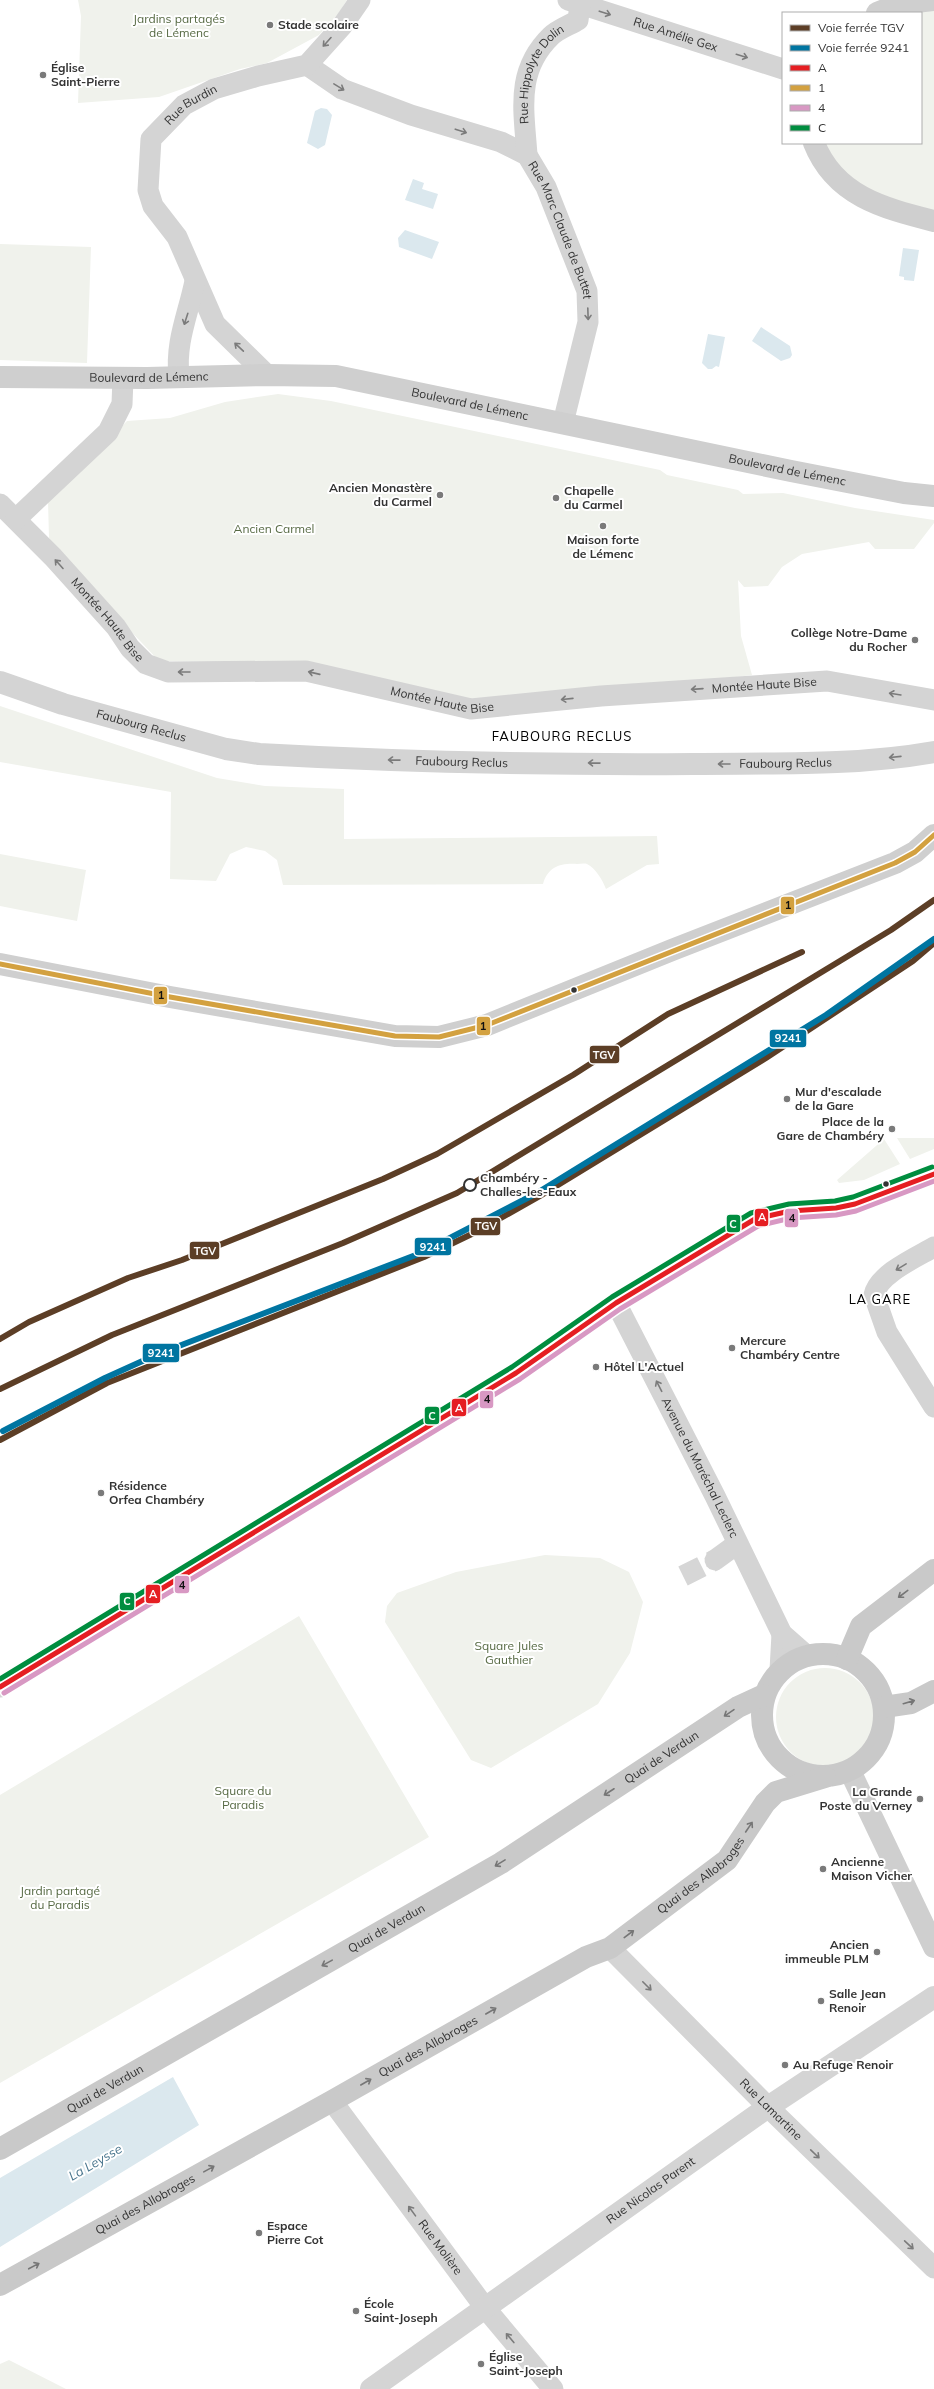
<svg xmlns="http://www.w3.org/2000/svg" width="934" height="2389" viewBox="0 0 934 2389" font-family="Mulish,sans-serif">
  <style>
    .green { fill: #f0f2ec }
    .water { fill: #dbe8ee }
    .lines { fill: none; stroke-linecap: round; stroke-linejoin: round }
    .minor-tunnel { stroke: #d6d6d6; stroke-width: 21; stroke-dasharray: 21 10; stroke-linecap: butt }
    .minor { stroke: #d4d4d4; stroke-width: 21 }
    .tertiary { stroke: #d4d4d4; stroke-width: 22 }
    .secondary { stroke: #cfcfcf; stroke-width: 22 }
    .primary { stroke: #c9c9c9; stroke-width: 22 }
    .bus-1-casing { stroke: #fff; stroke-width: 8 }
    .bus-2-casing { stroke: #fff; stroke-width: 8 }
    .bus-3-casing { stroke: #fff; stroke-width: 8 }
    .bus-4-casing { stroke: #fff; stroke-width: 8 }
    .bus-1 { stroke: #e51e22; stroke-width: 5 }
    .bus-2 { stroke: #d3a140; stroke-width: 5 }
    .bus-3 { stroke: #d898c3; stroke-width: 5 }
    .bus-4 { stroke: #008d3f; stroke-width: 5 }
    .rail-1-casing { stroke: #fff; stroke-width: 9 }
    .rail-2-casing { stroke: #fff; stroke-width: 9 }
    .rail-1 { stroke: #5c3e26; stroke-width: 6 }
    .rail-2 { stroke: #0075a1; stroke-width: 6 }
    .oneway { stroke: #7b7b7b }
    .oneway2 { stroke: #767676 }
    .poi-dot { fill: #7a7a7a; stroke: #fff; stroke-width: 1.5 }
    .bus-dot { fill: #333; stroke: #fff; stroke-width: 1.5 }
    .stop-dot { fill: #fff; stroke: #333; stroke-width: 2 }
    .labels { text-anchor: middle; stroke-width: 4; stroke-linejoin: round; paint-order: stroke }
    .park-label { font-size: 12px; fill: #576a44; stroke: #fff }
    .poi-label { font-size: 12px; font-weight: bold; fill: #333; stroke: #fff; text-anchor: start }
    .street-label { font-size: 12px; fill: #333; stroke: #fff }
    .stop-label { font-size: 12px; font-weight: bold; fill: #333; stroke: #fff; text-anchor: start }
    .neighbourhood-label { font-size: 13px; letter-spacing: 1px; fill: #000; stroke: #fff }
    .water-label { font-size: 13px; font-style: italic; fill: #48758d; stroke: #fff }
    .line-badge { stroke: #fff; stroke-width: 1.5 }
    .badge-label { font-size: 11px; text-anchor: middle; font-weight: bold; fill: #fff }
    .pale-badge-label { font-size: 11px; text-anchor: middle; font-weight: bold; fill: #111 }
  </style>
  <rect width="100%" height="100%" fill="#fff"/>
  <path class="green" d="M78 0H347L338 14 319 35 267 63 240 69 159 97 78 103 81 16Z
    M934 0V221L874 203 814 143H921V13H877Z
    M0 244 91 247 87 363 0 360Z
    M278 394 331 401 660 470 667 475 738 490 743 494 783 493 855 508 934 520V523L914 549H875L869 542 802 554 782 567 768 586 744 587 738 580 741 636 752 675 665 686 464 700 314 663 159 661 69 566 49 538 48 501 127 421 170 418 225 402Z
    M0 706 217 778 265 786 344 789V839L657 836 659 864 647 865 606 889C602 879 596 869 587 864 584 863 580 864 577 864 560 863 548 867 543 884L283 885 277 860 265 851 246 847 230 854 216 881 170 879 171 792 0 762Z
    M0 854 86 870 77 921 0 906Z
    M897 1138H934V1149L910 1159Z
    M884 1139 900 1164 864 1180 839 1183 837 1180Z
    M545 1555 600 1558 629 1572 643 1602 630 1653 598 1704 491 1768 471 1760 385 1622 387 1606 397 1593 456 1572Z
    M299 1616 429 1837 0 2083V1795Z
    M776 1717a49 49 0 1 1 98 0a49 49 0 1 1-98 0Z
    M9 2360 66 2389H0V2364Z"/>
  <path class="water" d="M321 108 327 109 332 115 325 145 318 149 307 143 315 111Z
    M413 179 424 183 422 189 438 194 433 209 405 200Z
    M405 230 439 242 432 259 399 247 398 238Z
    M903 248 919 250 914 281 904 280V277L899 276Z
    M761 327 790 346 792 355 790 358 781 361 752 341Z
    M708 334 725 337 719 367 716 366 712 369H708L702 363Z
    M173 2077 199 2125 0 2247V2178Z"/>
  <g class="lines">
    <path class="minor-tunnel" d="M683 1576 715 1560"/>
    <g class="minor">
      <path id="s1" d="M568 0 783 69"/>
      <path id="s2" d="M307 65 342 89 411 115 501 142 527 155 546 187 587 291 588 322 563 423"/>
      <path id="s3" d="M527 155C524 110 515 71 551 36 558 29 570 25 578 20L580 5"/>
      <path id="s4" d="M267 375 215 324 177 237 153 206 148 190 151 139 184 105 214 89 258 76 307 65 342 26 360 0"/>
      <path d="M179 377C175 342 188 315 195 281"/>
      <path id="s5" d="M0 504 53 557 116 627 130 648 146 664 168 672 306 671 471 709 601 696 827 681 934 700"/>
      <path d="M16 519 108 432 122 404 123 378"/>
      <path d="M934 1247C917 1257 878 1274 874 1295L887 1332 934 1407"/>
      <path d="M715 1560 737 1544"/>
      <path d="M780 1670 782 1634"/>
      <path id="s6" d="M0 1687 516 1373 616 1303 715 1496 782 1634 807 1656"/>
      <path id="s7" d="M610 1948 768 2107 934 2268"/>
      <path id="s8" d="M332 2101 486 2309 553 2389"/>
    </g>
    <g class="tertiary">
      <path id="s9" d="M0 682 63 704 226 749 259 754C403 762 549 765 693 764 773 763 855 766 934 752"/>
      <path id="s10" d="M371 2389 768 2107 934 1997"/>
    </g>
    <g class="secondary">
      <path d="M877 13 899 4 933 0"/>
      <path d="M814 143C835 196 883 208 934 221"/>
      <path id="s11" d="M0 377 147 378 267 375 336 376 791 471 904 493 934 496"/>
      <path d="M0 964 170 997 395 1036 439 1037 487 1025 672 950 895 863 915 852 934 835"/>
      <path d="M850 1771 934 1947"/>
    </g>
    <g class="primary">
      <circle cx="823" cy="1715" r="61"/>
      <path d="M847 1659 861 1626 934 1570"/>
      <path d="M884 1707 911 1703 934 1691"/>
      <path id="s12" d="M0 2149 501 1863 738 1707 764 1695"/>
      <path id="s13" d="M0 2285 332 2101 586 1957 610 1948 727 1860 765 1803 776 1792 825 1777"/>
    </g>
    <g class="bus-1-casing">
      <path id="bus-1" d="M0 1687 516 1373 616 1303 755 1219 790 1211 836 1208 855 1204 934 1174"/>
    </g>
    <g class="bus-2-casing">
      <path id="bus-2" d="M0 964 170 997 395 1036 439 1037 487 1025 895 863 915 852 934 835"/>
    </g>
    <g class="bus-3-casing">
      <path id="bus-3" d="M4 1693 520 1379 620 1309 758 1226 791 1218 836 1215 856 1211 934 1181"/>
    </g>
    <g class="bus-4-casing">
      <path id="bus-4" d="M0 1679 512 1367 612 1297 751 1213 789 1204 835 1201 853 1197 932 1167"/>
    </g>
    <use href="#bus-1" class="bus-1"/>
    <use href="#bus-2" class="bus-2"/>
    <use href="#bus-3" class="bus-3"/>
    <use href="#bus-4" class="bus-4"/>
    <g class="rail-1-casing">
      <path id="rail-1" d="M0 1339 29 1322 128 1278 182 1260 383 1179 437 1154 573 1075 668 1014 802 952
        M0 1389 112 1335 343 1243 457 1193 891 930 934 900
        M0 1440 107 1383 424 1257 476 1232 540 1196 766 1058 913 961 934 943"/>
    </g>
    <g class="rail-2-casing">
      <path id="rail-2" d="M3 1431 105 1378 158 1354 421 1253 537 1193 826 1015 934 939"/>
    </g>
    <use href="#rail-1" class="rail-1"/>
    <use href="#rail-2" class="rail-2"/>
  </g>
  <defs><path id="oneway-shaft" d="M-6 0H5M1.5-3L5.5 0L1.5 3" fill="none" stroke-width="1.6" stroke-linecap="round" stroke-linejoin="round"/></defs>
  <g class="oneway">
    <use href="#oneway-shaft" transform="translate(605 13) rotate(18)"/>
    <use href="#oneway-shaft" transform="translate(327 42) rotate(132)"/>
    <use href="#oneway-shaft" transform="translate(742 56) rotate(17)"/>
    <use href="#oneway-shaft" transform="translate(339 87) rotate(31)"/>
    <use href="#oneway-shaft" transform="translate(461 131) rotate(18)"/>
    <use href="#oneway-shaft" transform="translate(588 314) rotate(88)"/>
    <use href="#oneway-shaft" transform="translate(186 319) rotate(108)"/>
    <use href="#oneway-shaft" transform="translate(239 347) rotate(-137)"/>
    <use href="#oneway-shaft" transform="translate(59 564) rotate(-132)"/>
    <use href="#oneway-shaft" transform="translate(184 672) rotate(-180)"/>
    <use href="#oneway-shaft" transform="translate(314 673) rotate(-167)"/>
    <use href="#oneway-shaft" transform="translate(697 689) rotate(176)"/>
    <use href="#oneway-shaft" transform="translate(895 694) rotate(-171)"/>
    <use href="#oneway-shaft" transform="translate(567 699) rotate(174)"/>
    <use href="#oneway-shaft" transform="translate(895 757) rotate(174)"/>
    <use href="#oneway-shaft" transform="translate(394 760) rotate(-179)"/>
    <use href="#oneway-shaft" transform="translate(594 763) rotate(-179)"/>
    <use href="#oneway-shaft" transform="translate(724 764) rotate(180)"/>
    <use href="#oneway-shaft" transform="translate(901 1267) rotate(149)"/>
    <use href="#oneway-shaft" transform="translate(659 1386) rotate(-117)"/>
    <use href="#oneway-shaft" transform="translate(647 1986) rotate(45)"/>
    <use href="#oneway-shaft" transform="translate(815 2154) rotate(44)"/>
    <use href="#oneway-shaft" transform="translate(412 2211) rotate(-126)"/>
    <use href="#oneway-shaft" transform="translate(909 2245) rotate(43)"/>
    <use href="#oneway-shaft" transform="translate(510 2338) rotate(-130)"/>
  </g>
  <g class="oneway2">
    <use href="#oneway-shaft" transform="translate(903 1594) rotate(143)"/>
    <use href="#oneway-shaft" transform="translate(909 1702) rotate(-16)"/>
    <use href="#oneway-shaft" transform="translate(729 1713) rotate(146)"/>
    <use href="#oneway-shaft" transform="translate(609 1792) rotate(147)"/>
    <use href="#oneway-shaft" transform="translate(749 1827) rotate(-56)"/>
    <use href="#oneway-shaft" transform="translate(500 1863) rotate(148)"/>
    <use href="#oneway-shaft" transform="translate(629 1934) rotate(-37)"/>
    <use href="#oneway-shaft" transform="translate(327 1963) rotate(151)"/>
    <use href="#oneway-shaft" transform="translate(491 2011) rotate(-30)"/>
    <use href="#oneway-shaft" transform="translate(366 2082) rotate(-30)"/>
    <use href="#oneway-shaft" transform="translate(209 2169) rotate(-29)"/>
    <use href="#oneway-shaft" transform="translate(34 2266) rotate(-28)"/>
  </g>
  <g class="poi-dot">
    <circle cx="270" cy="25" r="4"/>
    <circle cx="43" cy="75" r="4"/>
    <circle cx="440" cy="495" r="4"/>
    <circle cx="556" cy="498" r="4"/>
    <circle cx="603" cy="526" r="4"/>
    <circle cx="915" cy="640" r="4"/>
    <circle cx="787" cy="1099" r="4"/>
    <circle cx="892" cy="1129" r="4"/>
    <circle cx="732" cy="1348" r="4"/>
    <circle cx="596" cy="1367" r="4"/>
    <circle cx="101" cy="1493" r="4"/>
    <circle cx="920" cy="1799" r="4"/>
    <circle cx="823" cy="1869" r="4"/>
    <circle cx="877" cy="1952" r="4"/>
    <circle cx="821" cy="2001" r="4"/>
    <circle cx="785" cy="2065" r="4"/>
    <circle cx="259" cy="2233" r="4"/>
    <circle cx="356" cy="2311" r="4"/>
    <circle cx="481" cy="2364" r="4"/>
  </g>
  <g class="bus-dot">
    <circle cx="574" cy="990" r="3.5"/>
    <circle cx="886" cy="1184" r="3.5"/>
  </g>
  <circle class="stop-dot" cx="470" cy="1185" r="6"/>
  <g class="labels">
    <g class="park-label">
      <text x="179" y="23">Jardins partagés<tspan x="179" dy="14">de Lémenc</tspan></text>
      <text x="274" y="533">Ancien Carmel</text>
      <text x="509" y="1650">Square Jules<tspan x="509" dy="14">Gauthier</tspan></text>
      <text x="243" y="1795">Square du<tspan x="243" dy="14">Paradis</tspan></text>
      <text x="60" y="1895">Jardin partagé<tspan x="60" dy="14">du Paradis</tspan></text>
    </g>
    <g class="poi-label">
      <text x="278" y="29">Stade scolaire</text>
      <text x="51" y="72">Église<tspan x="51" dy="14">Saint-Pierre</tspan></text>
      <text x="432" y="492" text-anchor="end">Ancien Monastère<tspan x="432" dy="14">du Carmel</tspan></text>
      <text x="564" y="495">Chapelle<tspan x="564" dy="14">du Carmel</tspan></text>
      <text x="603" y="544" text-anchor="middle">Maison forte<tspan x="603" dy="14">de Lémenc</tspan></text>
      <text x="907" y="637" text-anchor="end">Collège Notre-Dame<tspan x="907" dy="14">du Rocher</tspan></text>
      <text x="795" y="1096">Mur d'escalade<tspan x="795" dy="14">de la Gare</tspan></text>
      <text x="884" y="1126" text-anchor="end">Place de la<tspan x="884" dy="14">Gare de Chambéry</tspan></text>
      <text x="740" y="1345">Mercure<tspan x="740" dy="14">Chambéry Centre</tspan></text>
      <text x="604" y="1371">Hôtel L'Actuel</text>
      <text x="109" y="1490">Résidence<tspan x="109" dy="14">Orfea Chambéry</tspan></text>
      <text x="912" y="1796" text-anchor="end">La Grande<tspan x="912" dy="14">Poste du Verney</tspan></text>
      <text x="831" y="1866">Ancienne<tspan x="831" dy="14">Maison Vicher</tspan></text>
      <text x="869" y="1949" text-anchor="end">Ancien<tspan x="869" dy="14">immeuble PLM</tspan></text>
      <text x="829" y="1998">Salle Jean<tspan x="829" dy="14">Renoir</tspan></text>
      <text x="793" y="2069">Au Refuge Renoir</text>
      <text x="267" y="2230">Espace<tspan x="267" dy="14">Pierre Cot</tspan></text>
      <text x="364" y="2308">École<tspan x="364" dy="14">Saint-Joseph</tspan></text>
      <text x="489" y="2361">Église<tspan x="489" dy="14">Saint-Joseph</tspan></text>
    </g>
    <g class="street-label">
      <text dy="4" stroke="none"><textPath href="#s1" startOffset="113">Rue Amélie Gex</textPath></text>
      <text dy="4" stroke="none"><textPath href="#s3" startOffset="86">Rue Hippolyte Dolin</textPath></text>
      <text dy="4" stroke="none"><textPath href="#s4" startOffset="328">Rue Burdin</textPath></text>
      <text dy="4" stroke="none"><textPath href="#s2" startOffset="322">Rue Marc Claude de Buttet</textPath></text>
      <text dy="4" stroke="none"><textPath href="#s11" startOffset="149">Boulevard de Lémenc</textPath></text>
      <text dy="4" stroke="none"><textPath href="#s11" startOffset="473">Boulevard de Lémenc</textPath></text>
      <text dy="4" stroke="none"><textPath href="#s11" startOffset="797">Boulevard de Lémenc</textPath></text>
      <text dy="4" stroke="none"><textPath href="#s5" startOffset="158">Montée Haute Bise</textPath></text>
      <text dy="4" stroke="none"><textPath href="#s5" startOffset="842">Montée Haute Bise</textPath></text>
      <text dy="4" stroke="none"><textPath href="#s5" startOffset="518">Montée Haute Bise</textPath></text>
      <text dy="4" stroke="none"><textPath href="#s9" startOffset="148">Faubourg Reclus</textPath></text>
      <text dy="4" stroke="none"><textPath href="#s9" startOffset="472">Faubourg Reclus</textPath></text>
      <text dy="4" stroke="none"><textPath href="#s9" startOffset="796">Faubourg Reclus</textPath></text>
      <text dy="4" stroke="none"><textPath href="#s6" startOffset="911">Avenue du Maréchal Leclerc</textPath></text>
      <text dy="4" stroke="none"><textPath href="#s12" startOffset="769">Quai de Verdun</textPath></text>
      <text dy="4" stroke="none"><textPath href="#s13" startOffset="814">Quai des Allobroges</textPath></text>
      <text dy="4" stroke="none"><textPath href="#s12" startOffset="445">Quai de Verdun</textPath></text>
      <text dy="4" stroke="none"><textPath href="#s13" startOffset="490">Quai des Allobroges</textPath></text>
      <text dy="4" stroke="none"><textPath href="#s12" startOffset="121">Quai de Verdun</textPath></text>
      <text dy="4" stroke="none"><textPath href="#s7" startOffset="228">Rue Lamartine</textPath></text>
      <text dy="4" stroke="none"><textPath href="#s10" startOffset="343">Rue Nicolas Parent</textPath></text>
      <text dy="4" stroke="none"><textPath href="#s13" startOffset="166">Quai des Allobroges</textPath></text>
      <text dy="4" stroke="none"><textPath href="#s8" startOffset="182">Rue Molière</textPath></text>
    </g>
    <g class="stop-label">
      <text x="480" y="1182">Chambéry -<tspan x="480" dy="14">Challes-les-Eaux</tspan></text>
    </g>
    <g class="neighbourhood-label">
      <text x="562" y="741">FAUBOURG RECLUS</text>
      <text x="880" y="1304">LA GARE</text>
    </g>
    <g class="water-label">
      <text transform="translate(95 2162) rotate(-30)" y="5">La Leysse</text>
    </g>
  </g>
  <g class="line-badge">
    <rect x="780" y="896" width="15" height="19" rx="4" fill="#d3a140"/>
    <rect x="153" y="986" width="15" height="19" rx="4" fill="#d3a140"/>
    <rect x="476" y="1016" width="15" height="20" rx="4" fill="#d3a140"/>
    <rect x="769" y="1029" width="38" height="19" rx="4" fill="#0075a1"/>
    <rect x="589" y="1045" width="31" height="19" rx="4" fill="#5c3e26"/>
    <rect x="754" y="1208" width="15" height="19" rx="4" fill="#e51e22"/>
    <rect x="784" y="1208" width="15" height="20" rx="4" fill="#d898c3"/>
    <rect x="726" y="1214" width="15" height="19" rx="4" fill="#008d3f"/>
    <rect x="470" y="1217" width="31" height="19" rx="4" fill="#5c3e26"/>
    <rect x="414" y="1237" width="38" height="19" rx="4" fill="#0075a1"/>
    <rect x="189" y="1241" width="31" height="19" rx="4" fill="#5c3e26"/>
    <rect x="142" y="1343" width="38" height="20" rx="4" fill="#0075a1"/>
    <rect x="479" y="1390" width="15" height="19" rx="4" fill="#d898c3"/>
    <rect x="451" y="1398" width="16" height="19" rx="4" fill="#e51e22"/>
    <rect x="424" y="1406" width="16" height="19" rx="4" fill="#008d3f"/>
    <rect x="174" y="1575" width="16" height="19" rx="4" fill="#d898c3"/>
    <rect x="145" y="1584" width="16" height="20" rx="4" fill="#e51e22"/>
    <rect x="119" y="1592" width="16" height="19" rx="4" fill="#008d3f"/>
  </g>
  <g class="badge-label">
    <text x="788" y="1042">9241</text>
    <text x="604" y="1059">TGV</text>
    <text x="762" y="1221">A</text>
    <text x="733" y="1228">C</text>
    <text x="486" y="1230">TGV</text>
    <text x="433" y="1251">9241</text>
    <text x="205" y="1255">TGV</text>
    <text x="161" y="1357">9241</text>
    <text x="459" y="1412">A</text>
    <text x="432" y="1420">C</text>
    <text x="153" y="1598">A</text>
    <text x="127" y="1605">C</text>
  </g>
  <g class="pale-badge-label">
    <text x="788" y="909">1</text>
    <text x="161" y="999">1</text>
    <text x="483" y="1030">1</text>
    <text x="792" y="1222">4</text>
    <text x="487" y="1403">4</text>
    <text x="182" y="1589">4</text>
  </g>
  <rect x="782" y="12" width="140" height="132" fill="#ffffff" stroke="#adadad"/>
  <rect x="790" y="25" width="20" height="6" fill="#5c3e26" stroke="#adadad"/>
  <text x="818" y="32" font-size="12" fill="#333333">Voie ferrée TGV</text>
  <rect x="790" y="45" width="20" height="6" fill="#0075a1" stroke="#adadad"/>
  <text x="818" y="52" font-size="12" fill="#333333">Voie ferrée 9241</text>
  <rect x="790" y="65" width="20" height="6" fill="#e51e22" stroke="#adadad"/>
  <text x="818" y="72" font-size="12" fill="#333333">A</text>
  <rect x="790" y="85" width="20" height="6" fill="#d3a140" stroke="#adadad"/>
  <text x="818" y="92" font-size="12" fill="#333333">1</text>
  <rect x="790" y="105" width="20" height="6" fill="#d898c3" stroke="#adadad"/>
  <text x="818" y="112" font-size="12" fill="#333333">4</text>
  <rect x="790" y="125" width="20" height="6" fill="#008d3f" stroke="#adadad"/>
  <text x="818" y="132" font-size="12" fill="#333333">C</text>
</svg>
